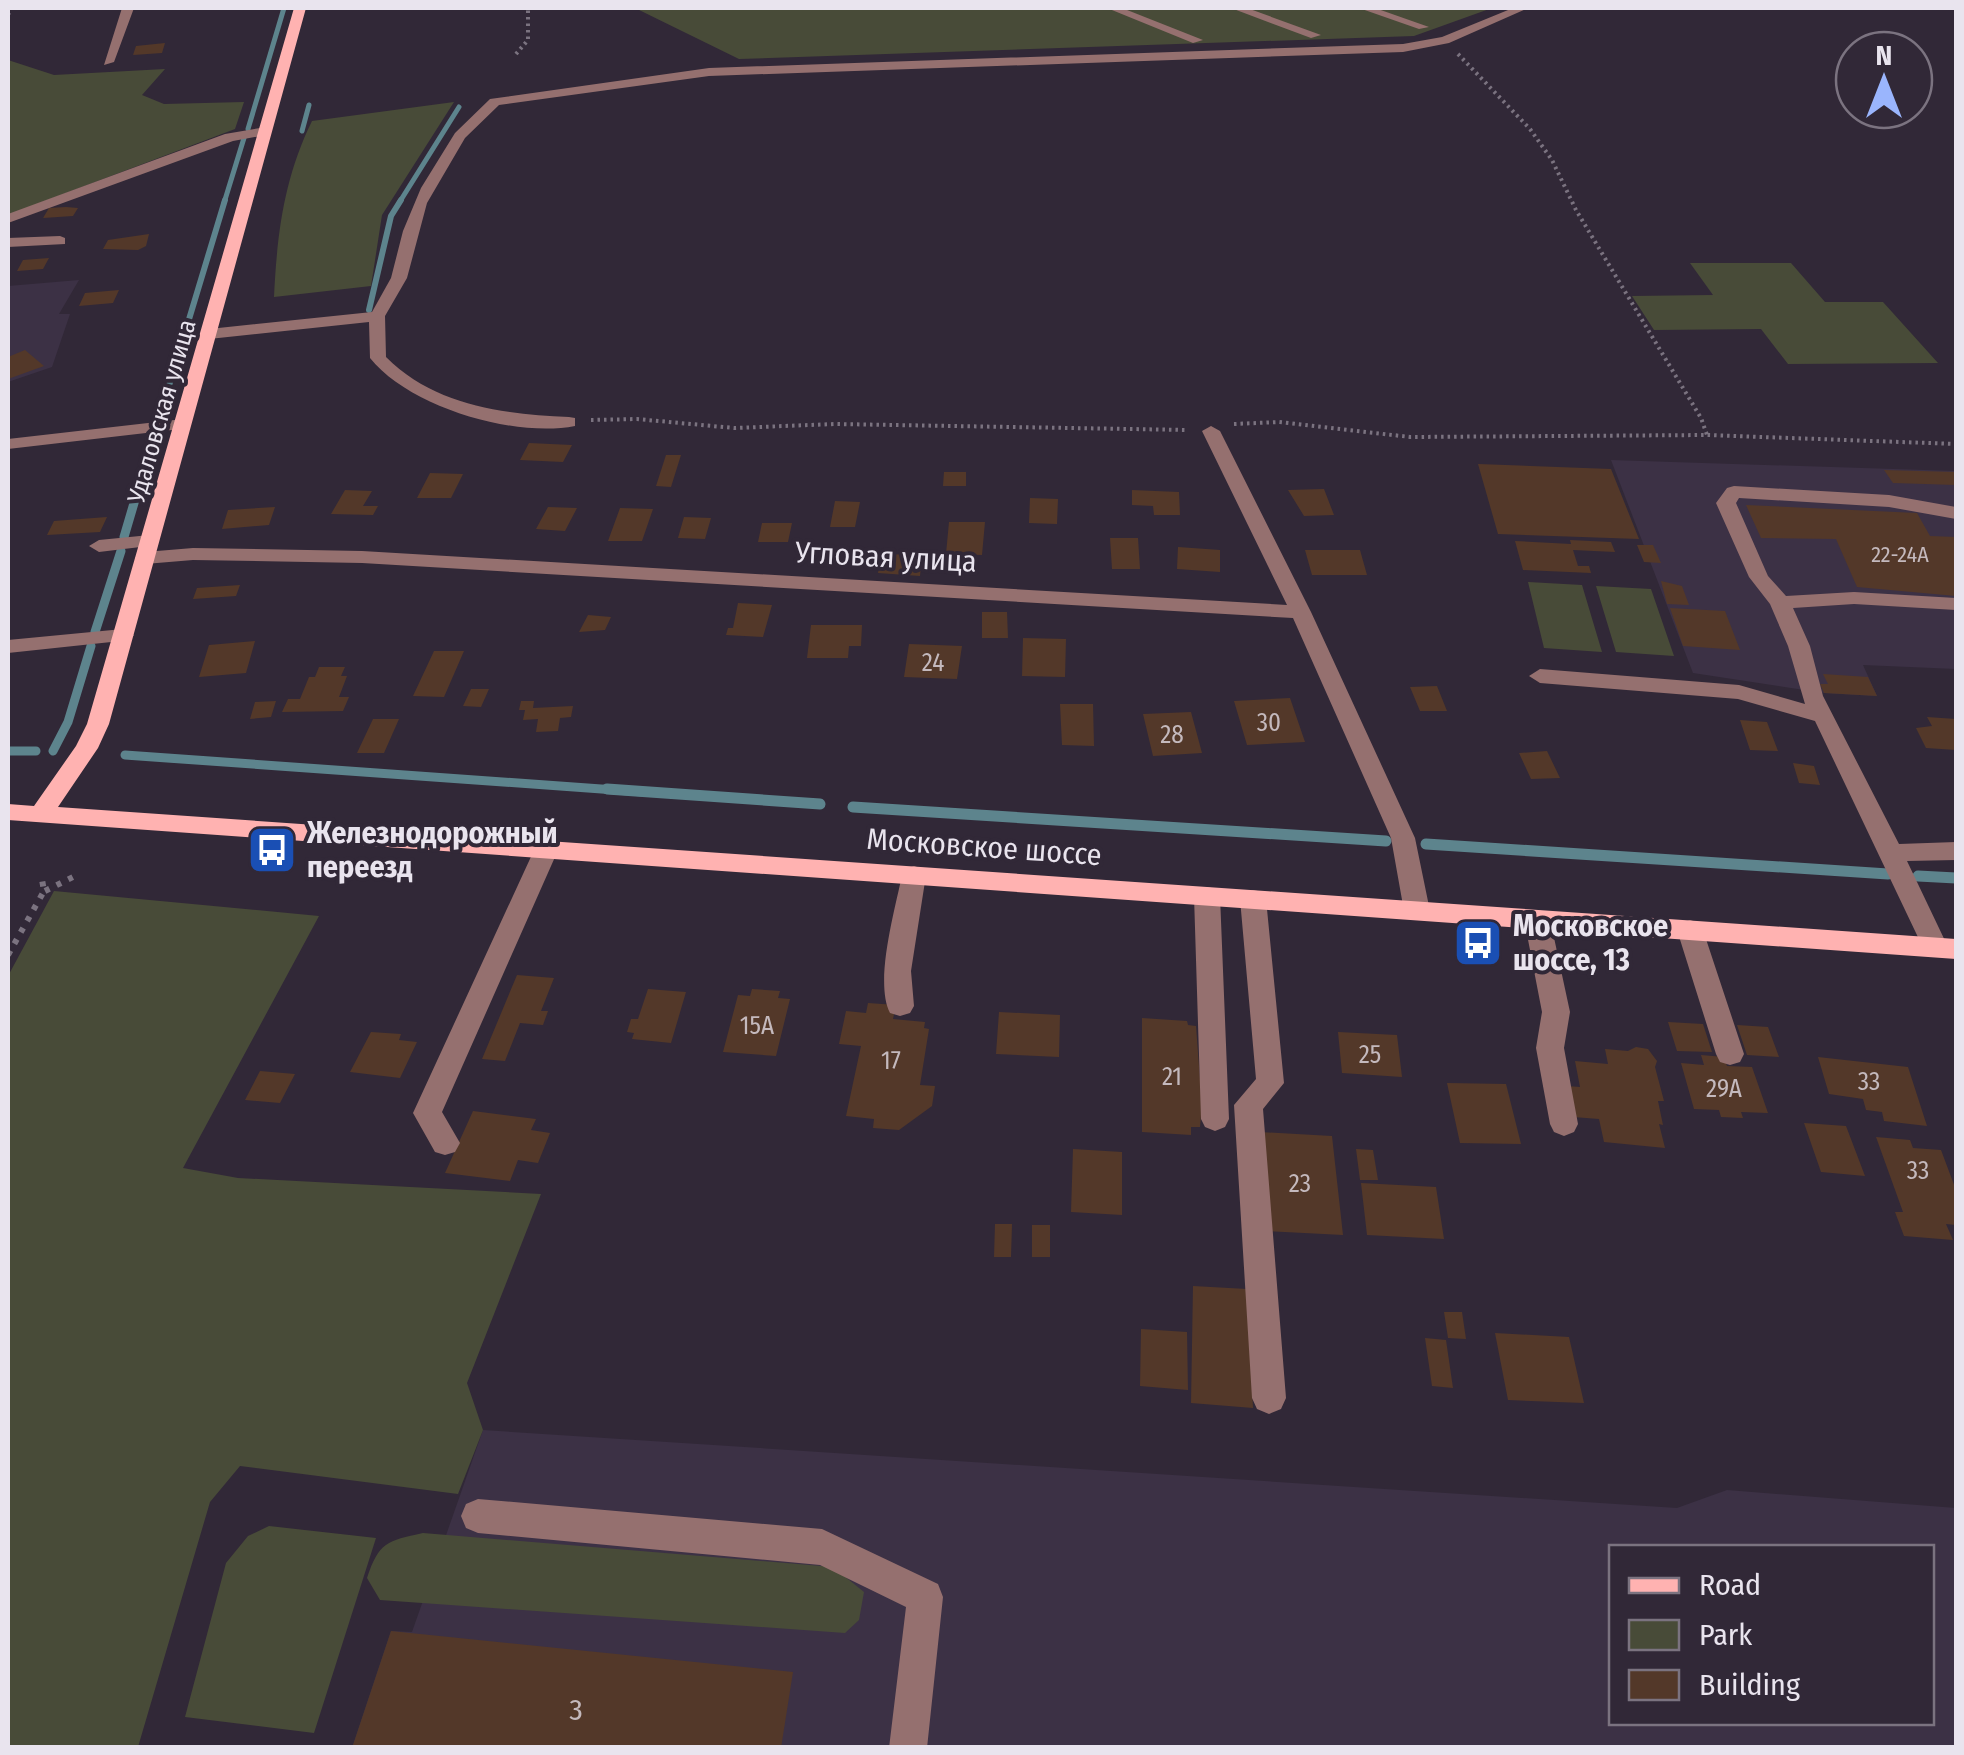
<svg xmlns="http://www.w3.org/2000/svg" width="1964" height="1755" viewBox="0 0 1964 1755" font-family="'Fira Sans Condensed',sans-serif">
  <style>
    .built { fill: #3c3145; fill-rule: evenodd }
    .green { fill: #484b38 }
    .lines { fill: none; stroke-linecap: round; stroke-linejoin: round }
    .stream-far3 { stroke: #5d848d; stroke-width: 5 }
    .stream-far2 { stroke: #5d848d; stroke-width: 6 }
    .stream-far1 { stroke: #5d848d; stroke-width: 9 }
    .stream { stroke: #5d848d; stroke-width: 11 }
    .building { fill: #533829 }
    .path-far1 { stroke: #7b7380; stroke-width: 4; stroke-dasharray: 2.5 4; stroke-linecap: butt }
    .path { stroke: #7b7380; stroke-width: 6; stroke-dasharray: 5 8; stroke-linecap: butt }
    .minor { fill: #95706f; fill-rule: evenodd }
    .major { fill: #ffb2b1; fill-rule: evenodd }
    .labels { text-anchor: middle; stroke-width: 8; stroke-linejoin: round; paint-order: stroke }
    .far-number-label { font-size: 22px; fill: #c4b9bd }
    .far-street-label { font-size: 25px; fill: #e9e4ee; stroke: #312837 }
    .number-label { font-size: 25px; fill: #c4b9bd }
    .street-label { font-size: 30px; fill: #e9e4ee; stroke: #312837 }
    .poi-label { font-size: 30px; font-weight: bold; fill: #e9e4ee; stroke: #312837; text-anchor: start }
    .near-number-label { font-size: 30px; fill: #c4b9bd }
  </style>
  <rect width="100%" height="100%" fill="#312837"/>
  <path class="built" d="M79 280 59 314H70L52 367 8 382V286Z
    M1611 460 1956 471V669L1863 665 1877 696 1824 693 1693 673Z
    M483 1430 1677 1508 1727 1490 1956 1508V1747L352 1748 391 1631 412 1632ZM1612 1548H1932V1722H1612Z"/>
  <path class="green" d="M635 8H1492L1414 36 739 59Z
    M8 60 54 75 165 69 142 95 164 104 244 102 235 129 8 215Z
    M454 102 382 215 371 286 274 297C277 234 284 178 312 121Z
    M1690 263H1791L1825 302H1883L1938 363 1788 364 1761 329 1654 330 1632 296 1713 295Z
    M1528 582 1582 585 1602 652 1544 648Z
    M1596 586 1651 589 1674 656 1616 652Z
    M54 891 319 916 183 1168 238 1178 541 1194 467 1383 483 1430 458 1494 240 1466 210 1502 138 1747H8V976Z
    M269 1526 376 1538 314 1733 185 1717 226 1563 248 1536Z
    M423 1533 833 1567 864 1592 859 1620 845 1633 380 1600 367 1578C379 1542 387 1541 423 1533Z"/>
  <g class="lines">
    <path class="stream-far3" d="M248 129 284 8
      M302 131 309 105
      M224 203 244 138
      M399 203 459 107"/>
    <path class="stream-far2" d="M369 310 391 216 401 200
      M158 422 225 200
      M146 461 155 431"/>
    <path class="stream-far1" d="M124 537 147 459
      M95 632 121 551
      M8 751H36
      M53 751 68 722 91 646
      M125 755 643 792"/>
    <path class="stream" d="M607 789 820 804
      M853 807 1386 841
      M1426 844 1888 874
      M1918 876 1956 878"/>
  </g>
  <path class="building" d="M165 43 162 53 133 55 136 46Z
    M49 208 66 207 78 208 73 216 43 218Z
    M149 234 146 246 138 250 103 249 108 240Z
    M49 258 43 269 17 271 23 260Z
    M119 290 113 303 79 306 85 293Z
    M25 350 44 366 8 379V357Z
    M529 443 572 445 563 462 520 460Z
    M666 455H681L671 487 656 486Z
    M1478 464 1611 469 1639 539 1498 534Z
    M1884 470 1956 472V485L1893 483Z
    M944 472H966V486H943Z
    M430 473 463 474 451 498H417Z
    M1324 489 1334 515 1304 516 1288 490Z
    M345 490 372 491 363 506H378L373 515 331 514Z
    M1132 490 1179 492 1180 515H1154L1153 506 1132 505Z
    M1030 498 1058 499 1057 524 1029 523Z
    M835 501 860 502 855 527H830Z
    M1746 505 1917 513 1930 536 1956 537V596L1857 587 1836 539 1761 538Z
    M275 507 269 525 222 529 228 510Z
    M548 507 577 508 565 531 536 529Z
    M620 508 653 509 642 541H608Z
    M107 517 100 532 47 535 54 521Z
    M684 517 711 518 705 539 678 538Z
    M949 522H985L982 555 946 554Z
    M762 523H792L788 542H758Z
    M1110 538H1138L1140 569H1112Z
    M1570 540 1611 542 1615 552 1573 550 1578 566H1589L1591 573 1523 570 1515 541 1571 544Z
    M1637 545H1653L1661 563 1644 562Z
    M1178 547 1220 550V572L1177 569Z
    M1305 550H1360L1367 575H1312Z
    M881 554 922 555 920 576 878 573Z
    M1661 581 1682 586 1689 605 1667 604Z
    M240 585 236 596 193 599 197 588Z
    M738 603 772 605 763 637 726 635 728 628H733Z
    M1670 608 1725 611 1740 650 1683 646Z
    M982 612H1007L1008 638H982Z
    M588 615 611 617 605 630 579 632Z
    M811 625H862L861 646H849L848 658H807Z
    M1023 638 1066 639 1065 677 1022 676Z
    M255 641 246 673 199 677 209 645Z
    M909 644 962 646 957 679 904 677Z
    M434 651H464L444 697 413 696Z
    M319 667H345L341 676H347L339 697H349L343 711 282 712 288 699H300L309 677H315Z
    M1823 674 1868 677 1877 696 1824 693 1820 684H1828Z
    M1437 686 1447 711H1420L1410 687Z
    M471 689H489L481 707 463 706Z
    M1290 698 1305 742 1247 745 1234 701Z
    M276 701 271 717 250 719 255 702Z
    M521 701H534L533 708 573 706 571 717 560 718 558 731 536 732 538 719 523 720 525 710H519Z
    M1060 704H1093L1094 746 1062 745Z
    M1191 712 1202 753 1153 756 1143 714Z
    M1927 717 1956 719V750L1926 748 1916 728 1932 726Z
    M373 719H399L384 753H357Z
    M1740 720 1767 722 1778 751 1750 750Z
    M1547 751 1560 778 1531 779 1519 753Z
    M1793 763 1814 766 1820 785 1799 783Z
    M517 975 554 978 541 1011H548L543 1025 520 1023 505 1061 482 1059Z
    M648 989 686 992 671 1043 632 1039 634 1033 627 1032 631 1019H638Z
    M752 989 780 991 778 998 790 999 776 1056 723 1052 738 995 750 996Z
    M868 1003 896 1005 893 1019 925 1022 924 1028 929 1029 920 1085 935 1086 932 1106 899 1130 873 1128 874 1119 846 1116 861 1046 839 1044 846 1011 866 1013Z
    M999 1012 1060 1015 1059 1057 996 1054Z
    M1142 1018 1187 1021 1188 1025 1196 1026 1202 1106 1200 1127H1191V1135L1142 1132Z
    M1668 1022 1703 1024 1712 1052 1677 1051Z
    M1737 1025 1768 1027 1779 1057 1747 1055Z
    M371 1032 401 1034 399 1040 417 1042 400 1078 350 1072Z
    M1338 1032 1397 1035 1402 1077 1342 1073Z
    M1636 1047 1648 1049 1657 1061 1655 1067 1664 1101H1658L1663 1125 1659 1124 1665 1148 1604 1142 1599 1119 1573 1117 1567 1086 1580 1087 1575 1061 1608 1064 1605 1049 1628 1051Z
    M1701 1055 1724 1057 1727 1066 1752 1067 1768 1113 1741 1112 1743 1118 1721 1117 1719 1110 1694 1109 1681 1063 1704 1065Z
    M1818 1057 1908 1067 1927 1126 1884 1121 1882 1112 1866 1110 1863 1099 1829 1094Z
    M260 1071 295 1074 280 1103 245 1100Z
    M1447 1083 1506 1084 1521 1144 1460 1143Z
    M473 1111 536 1119 531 1130 550 1133 538 1163 518 1160 510 1181 445 1173Z
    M1804 1123 1846 1126 1865 1176 1821 1172Z
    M1260 1132 1332 1136 1343 1235 1267 1231Z
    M1876 1137 1910 1140 1913 1148 1941 1150 1956 1190V1225L1946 1224 1953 1240 1904 1236 1895 1212H1903Z
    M1073 1149 1122 1152V1215L1071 1212Z
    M1356 1149 1373 1150 1378 1180H1360Z
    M1361 1183 1436 1187 1444 1239 1367 1235Z
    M995 1224H1012L1011 1257H994Z
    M1032 1225H1050V1257H1032Z
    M1193 1286 1247 1289 1253 1408 1191 1403Z
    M1444 1312H1462L1466 1339 1448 1338Z
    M1141 1329 1187 1332 1188 1390 1140 1386Z
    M1495 1333 1569 1337 1584 1403 1508 1400Z
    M1425 1338 1446 1340 1453 1388 1432 1386Z
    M391 1631 793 1672 781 1748H352Z"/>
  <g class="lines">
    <path class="path-far1" d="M8 15 11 8
      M516 54 528 40V8
      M1458 54 1530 129 1552 160 1576 210 1701 418 1707 435
      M591 420 637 419 734 428 835 424 1188 430
      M1234 424 1279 422 1410 437 1707 435 1956 444"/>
    <path class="path" d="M45 891 75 876
      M8 955 44 891 41 874"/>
    <path class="minor" d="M122 8H134L114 62 104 65Z
      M1107 8H1122L1203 40 1193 43Z
      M1231 8H1247L1321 35 1311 38Z
      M1359 8H1375L1429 27 1419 29Z
      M1513 8H1528L1449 43 1403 52 709 76 499 105 465 138 427 203 407 278 385 316 386 357C435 406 503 414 569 417L575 418V426C514 438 409 407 370 358L369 322 209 339 201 334 209 329 372 312 391 278 403 231 421 188 455 133 490 99 709 68 1403 44 1442 37Z
      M266 127 271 128V134L233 141 8 223V214L225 134Z
      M60 236 65 238V244L8 247V238Z
      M183 419 189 420V428L8 449V439Z
      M1211 426 1220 431 1311 612 1415 838 1430 911 1426 918H1408L1404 911 1391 838 1293 618 362 563 193 560 145 564 135 558 145 552 193 548 362 551 1287 605 1202 431Z
      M1734 486 1889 495 1956 507V519L1889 507 1739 498 1736 503 1768 576 1786 596 1854 592 1956 598V610L1854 604 1793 608 1810 646 1823 696 1899 844 1956 842V860L1907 861 1948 947 1944 954H1926L1815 721 1738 699 1540 683 1529 676 1540 669 1739 685 1805 704 1788 646 1770 604 1749 577 1716 503 1727 488Z
      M150 535 157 537V545L99 552 89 546 99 540Z
      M123 629 134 635 130 640 8 653V640Z
      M547 839 559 848 442 1112 460 1143 455 1152 445 1155 435 1152 413 1113 535 848Z
      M914 866 923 869 926 875 911 971 914 1006 910 1013 900 1016 890 1013C874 982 895 910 902 875L905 869Z
      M1207 887 1216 889 1220 896 1229 1119 1225 1127 1215 1131 1205 1127 1201 1119 1194 896 1198 889Z
      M1253 890 1262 892 1266 899 1284 1083 1263 1109 1286 1398 1281 1409 1269 1414 1257 1409 1252 1398 1234 1105 1256 1079 1240 899 1244 892Z
      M1537 910 1546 912 1550 919 1570 1012 1564 1048 1578 1124 1574 1132 1564 1136 1554 1132 1550 1124 1536 1048 1542 1012 1524 919 1528 912Z
      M1690 920 1699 923 1703 930 1744 1054 1740 1062 1730 1065 1720 1062 1716 1054 1677 930 1681 923Z
      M478 1499 822 1529 938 1584 943 1597 927 1748H889L906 1607 820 1565 478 1533 466 1528 461 1516 466 1504Z"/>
    <path class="major" d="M294 8H306L109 724 98 748 58 807 1956 939V959L8 820V804L34 806 76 746 87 724Z"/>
  </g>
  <defs>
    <g id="bus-square" transform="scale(2.5)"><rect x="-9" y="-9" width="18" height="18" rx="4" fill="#1a4fb4" stroke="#312837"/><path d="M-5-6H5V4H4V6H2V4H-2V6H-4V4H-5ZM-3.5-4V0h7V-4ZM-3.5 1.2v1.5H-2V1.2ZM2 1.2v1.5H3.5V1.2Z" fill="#fff"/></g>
  </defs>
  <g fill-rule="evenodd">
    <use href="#bus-square" x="272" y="850"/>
    <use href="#bus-square" x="1478" y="943"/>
  </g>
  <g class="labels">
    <g class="far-number-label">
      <text x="1900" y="562">22-24А</text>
    </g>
    <g class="far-street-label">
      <text transform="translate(161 411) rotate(-74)" y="9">Удаловская улица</text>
    </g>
    <g class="number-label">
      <text x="933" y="671">24</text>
      <text x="1269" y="731">30</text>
      <text x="1172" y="743">28</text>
      <text x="757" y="1034">15А</text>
      <text x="1370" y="1063">25</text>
      <text x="891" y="1069">17</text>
      <text x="1172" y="1085">21</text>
      <text x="1869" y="1090">33</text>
      <text x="1724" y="1097">29А</text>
      <text x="1918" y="1179">33</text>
      <text x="1300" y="1192">23</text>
    </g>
    <g class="street-label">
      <text transform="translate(886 557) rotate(3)" y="10">Угловая улица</text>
      <text transform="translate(984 847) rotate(4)" y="10">Московское шоссе</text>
    </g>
    <g class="poi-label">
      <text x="307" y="843">Железнодорожный<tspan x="307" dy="34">переезд</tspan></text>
      <text x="1513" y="936">Московское<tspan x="1513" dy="34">шоссе, 13</tspan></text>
    </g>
    <g class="near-number-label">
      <text x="576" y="1720">3</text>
    </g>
  </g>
  <rect width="1964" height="1755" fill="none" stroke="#e9e4ee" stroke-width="20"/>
  <rect x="1609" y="1545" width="325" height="180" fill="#312837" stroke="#7b7380" stroke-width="2.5"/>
  <rect x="1629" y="1578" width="50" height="15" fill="#ffb2b1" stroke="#7b7380" stroke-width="2.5"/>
  <text x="1699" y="1595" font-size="30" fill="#e9e4ee">Road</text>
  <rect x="1629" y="1620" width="50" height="30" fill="#484b38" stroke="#7b7380" stroke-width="2.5"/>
  <text x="1699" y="1645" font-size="30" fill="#e9e4ee">Park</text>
  <rect x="1629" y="1670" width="50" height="30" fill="#533829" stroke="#7b7380" stroke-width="2.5"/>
  <text x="1699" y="1695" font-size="30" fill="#e9e4ee">Building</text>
  <g transform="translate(1884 80)"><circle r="48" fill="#312837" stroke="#7b7380" stroke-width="2.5"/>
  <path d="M0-8L18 38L0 25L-18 38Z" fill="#9ab5fd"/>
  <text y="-15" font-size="28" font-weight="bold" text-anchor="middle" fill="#e9e4ee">N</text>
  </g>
</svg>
